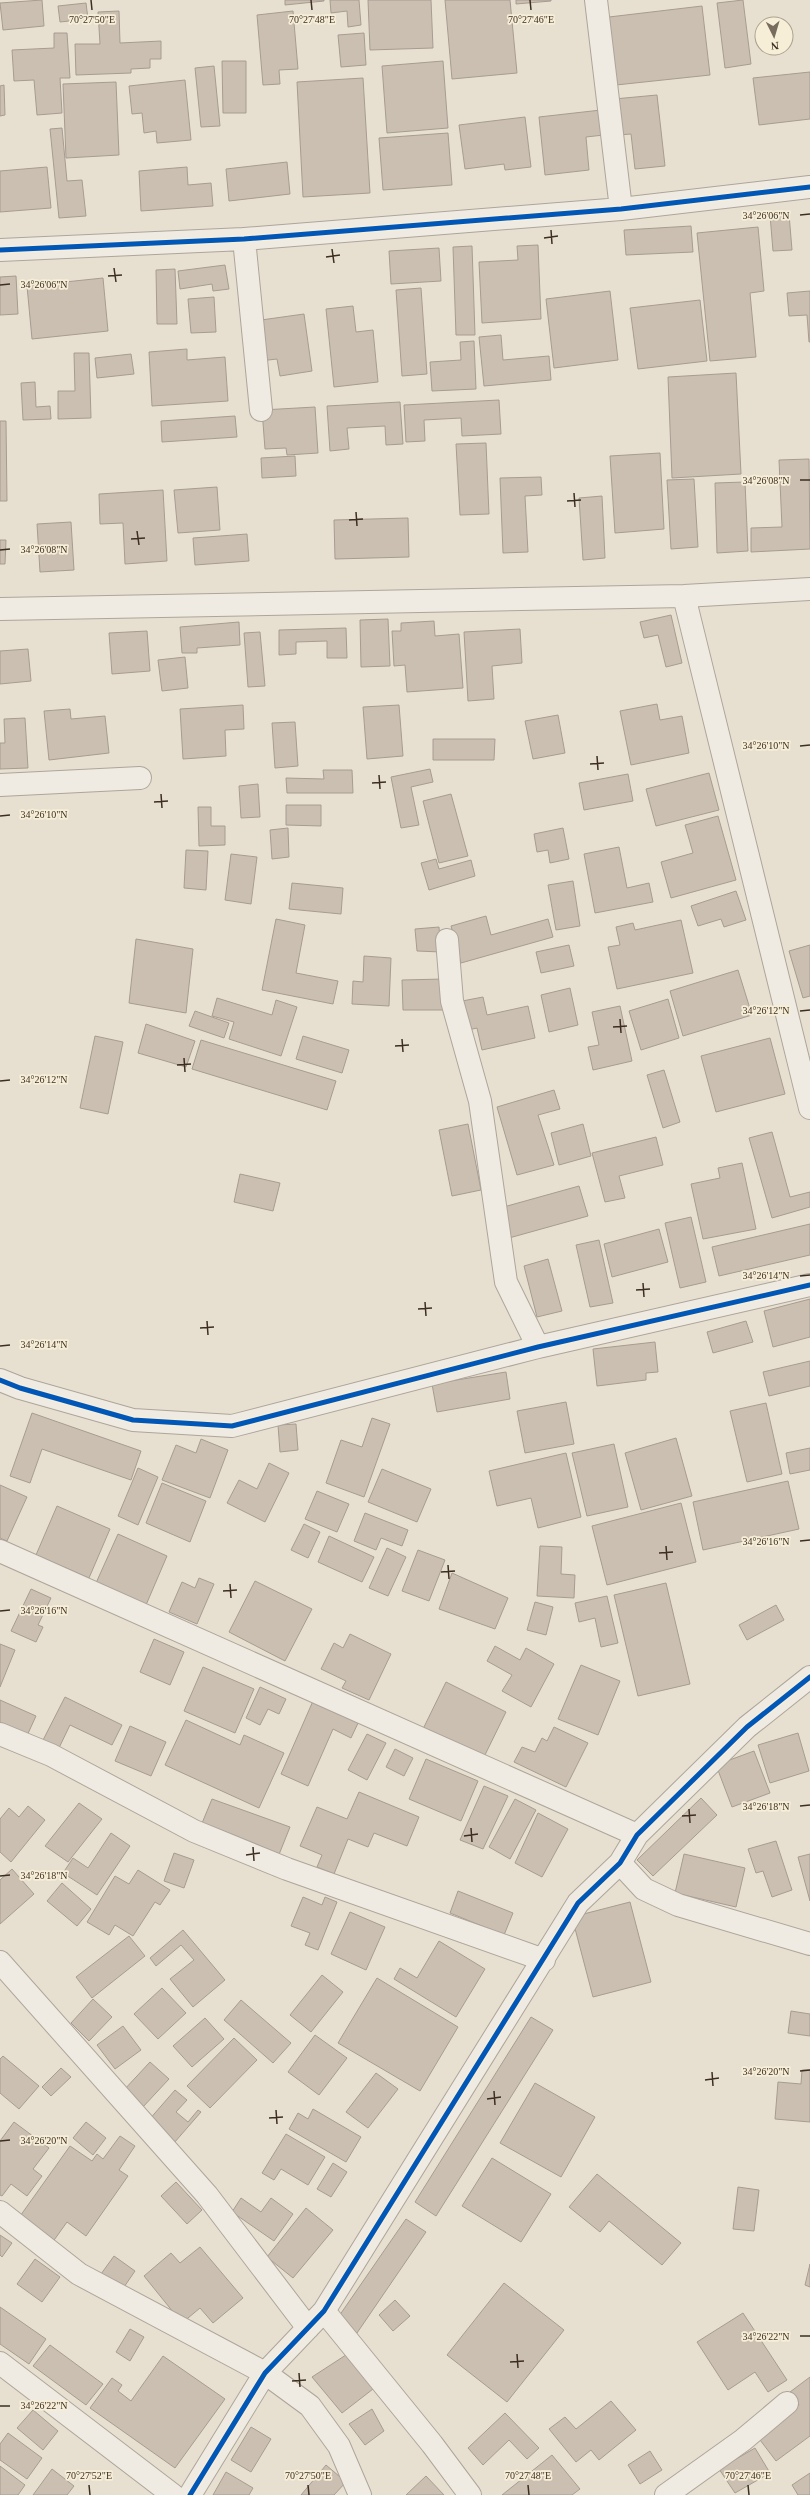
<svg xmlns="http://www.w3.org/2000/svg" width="810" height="2495" viewBox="0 0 810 2495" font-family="'Times New Roman',serif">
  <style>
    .building { fill: #cbbfb2; stroke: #a89c90 }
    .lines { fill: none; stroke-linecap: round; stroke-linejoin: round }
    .minor-casing { stroke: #ada599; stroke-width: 24 }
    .minor { stroke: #efebe3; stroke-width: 22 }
    .cycleway-casing { stroke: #f7eed8; stroke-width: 8 }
    .cycleway { stroke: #0057b8; stroke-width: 5 }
    .ticks { fill: none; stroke: #3d2e20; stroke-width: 1.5 }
    .ticks-label { font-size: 10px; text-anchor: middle; fill: #3d2e20; stroke: #f7eed8; stroke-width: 3.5; stroke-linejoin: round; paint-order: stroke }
  </style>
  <rect width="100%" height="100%" fill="#e7e0d1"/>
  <path class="building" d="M42 0 44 26 3 30 0 3Z
    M285 0H324V1L285 5Z
    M330 0H359L361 25 348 27 347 11 331 13Z
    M368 0H431L433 48 370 50Z
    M445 0H510L517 73 452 79Z
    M516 0H551V1L516 4Z
    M743 0 751 64 725 68 717 3Z
    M86 3 88 19 60 22 58 6Z
    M702 6 710 75 616 85 609 17Z
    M119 11 120 43 161 41V59H150V68L131 69V73L76 75 75 44H100L98 12Z
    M293 11 298 69 279 70 280 84 263 85 257 15Z
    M54 33H67L70 78H60L62 113 37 115 34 80 14 81 12 50 54 48Z
    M364 33 366 65 341 67 338 35Z
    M222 61H246V113H223Z
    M443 61 448 128 387 133 382 66Z
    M214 66 220 126 201 127 195 68Z
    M810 72V119L759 125 753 78Z
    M363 78 370 193 303 197 297 82Z
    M185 80 191 140 157 143 156 131 144 133 142 113 132 114 129 86Z
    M116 82 119 155 66 158 63 84Z
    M4 85 5 115 0 116V86Z
    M657 95 665 166 635 169 631 134 618 135 614 99Z
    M601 110 604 135 586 137 589 170 545 175 539 117Z
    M525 117 531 167 505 170 504 164 465 169 459 125Z
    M62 128 67 181 82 180 86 216 59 218 50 129Z
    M448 133 452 185 383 190 379 138Z
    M287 162 290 194 229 201 226 169Z
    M47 167 51 208 0 212V171Z
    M187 167 188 185 211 183 213 206 141 211 139 171Z
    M789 214 792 250 773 251 770 215Z
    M691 226 693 252 626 255 624 230Z
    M758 227 764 291 750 293 756 357 710 361 697 233Z
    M538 245 541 319 482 323 479 262 518 260 517 246Z
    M472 246 475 335H456L453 247Z
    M439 248 441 281 391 284 389 251Z
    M225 265 229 289 213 291 212 284 180 289 178 271Z
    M175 269 177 324H157L156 270Z
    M16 276 18 314 0 315V277Z
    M103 278 108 331 32 339 27 286Z
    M421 288 427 374 402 376 396 290Z
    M610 291 618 360 554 368 546 299Z
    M810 291V342H809L807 315 789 316 787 293Z
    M214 297 216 332 191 333 188 299Z
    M700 300 707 361 638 369 630 308Z
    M353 306 356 332 373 330 378 382 334 387 326 309Z
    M304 314 312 371 280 376 277 359 260 361 254 321Z
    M501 335 503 360 549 356 551 380 484 386 479 337Z
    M474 341 476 389 432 391 430 362 461 360 460 342Z
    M187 349V360L225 357 228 401 152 406 149 352Z
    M74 353H89L91 418 58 419V391H75Z
    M131 354 134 374 97 378 95 358Z
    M736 373 741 474 672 478 668 377Z
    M35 382 36 407 50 406 51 419 23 420 21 383Z
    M499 400 501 434 462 436 461 418 424 420 425 441 406 442 404 405Z
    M400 402 403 444 386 445 385 426 347 428 349 449 330 451 327 406Z
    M315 407 318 453 287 455 286 448 265 449 262 410Z
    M235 416 237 437 162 442 161 421Z
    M0 421H6L7 501H0Z
    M486 443 489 514 460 515 456 444Z
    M660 453 664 529 615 533 610 456Z
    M295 456 296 476 262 478 261 458Z
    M809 459 810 549 751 552V528L782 527 779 460Z
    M541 477 542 495 525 496 528 552 503 553 500 478Z
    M694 479 698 547 671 549 667 480Z
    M745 482 748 551 717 553 715 483Z
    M217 487 220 530 178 533 174 490Z
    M163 490 167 561 125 564 123 523 100 524 99 494Z
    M602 496 605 558 583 560 579 498Z
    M408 518 409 557 335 559 334 520Z
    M71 522 74 570 40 572 37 524Z
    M247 534 249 561 195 565 193 538Z
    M0 540H6L5 564H0Z
    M671 615 682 663 666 667 658 635 644 638 640 622Z
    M388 619 390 666 361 667 360 620Z
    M434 621 435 636 459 634 463 688 407 692 405 665 394 666 392 631H401V623Z
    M239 622 240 645 197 648V653H182L180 627Z
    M346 628 347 658H327V641L296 642V654L279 655V630Z
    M520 629 522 663 492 666 494 699 468 701 464 632Z
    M147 631 150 671 112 674 109 633Z
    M260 632 265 686 248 687 244 633Z
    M28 649 31 681 0 684V651Z
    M185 657 188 688 162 691 158 660Z
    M657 704 660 720 682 716 689 753 631 765 620 711Z
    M243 705 244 729 225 730 226 756 183 759 180 709Z
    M399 705 403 756 367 759 363 707Z
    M70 709 71 719 105 716 109 753 49 760 44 711Z
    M558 715 565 753 533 759 525 721Z
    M25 718 28 768 0 769V743H5L4 719Z
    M295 722 298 766 275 768 272 723Z
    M433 739H495L494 760H433Z
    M430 769 433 782 411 787 419 825 401 828 391 777Z
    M323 770H352L353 793H287L286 778 324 779Z
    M709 773 719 810 656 826 646 789Z
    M628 774 633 801 584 810 579 783Z
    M258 784 260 817 241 818 239 786Z
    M451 794 468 856 439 863 423 801Z
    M286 805H321V826L286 825Z
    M198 807H211V826H225V845L199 846Z
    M718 816 736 880 671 898 661 862 693 853 685 825Z
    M288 828 289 857 272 859 270 830Z
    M563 828 569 859 550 863 548 850 537 852 534 834Z
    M619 847 627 888 649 883 653 902 595 913 584 854Z
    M186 850 208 851 206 890 184 888Z
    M231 854 257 857 251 904 225 900Z
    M436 859 439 869 471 860 475 876 429 890 421 863Z
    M573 881 580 926 556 930 548 885Z
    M292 883 343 888 341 914 289 909Z
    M736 891 746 920 724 927 721 919 698 926 691 906Z
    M486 916 491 935 548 919 553 937 461 963 451 926Z
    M276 919 305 925 296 973 338 981 333 1004 262 990Z
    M681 920 693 973 617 989 608 947 620 945 616 927 633 923 635 930Z
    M439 927 441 952 417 951 415 929Z
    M136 939 193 949 186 1013 129 1003Z
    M569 945 574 966 541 973 536 952Z
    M810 945V996L803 998 789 951Z
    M364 956 391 958 389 1006 352 1004 353 981 363 982Z
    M738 970 752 1015 683 1036 670 991Z
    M444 979 445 1010H403L402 980Z
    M570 988 578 1025 549 1032 541 995Z
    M483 997 487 1015 528 1006 535 1038 482 1050 477 1028 464 1031 457 1002Z
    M217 998 272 1015 276 1000 297 1007 281 1056 229 1039 234 1022 212 1016Z
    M668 999 679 1038 641 1050 629 1011Z
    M620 1006 632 1061 593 1070 588 1047 599 1045 592 1012Z
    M195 1011 229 1023 224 1038 189 1026Z
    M146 1024 195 1041 186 1067 138 1053Z
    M95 1036 123 1042 108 1114 80 1108Z
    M303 1036 349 1050 342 1073 296 1059Z
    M770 1038 785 1094 716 1112 701 1056Z
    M201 1040 336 1081 327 1110 192 1069Z
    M664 1070 680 1122 663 1128 647 1075Z
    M554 1090 560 1109 538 1115 554 1165 517 1175 497 1107Z
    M468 1124 481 1190 452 1196 439 1130Z
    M583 1124 591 1156 559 1165 551 1133Z
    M772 1132 790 1197 810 1192V1207L772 1218 749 1138Z
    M656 1137 663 1165 619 1176 625 1198 605 1202 592 1153Z
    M742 1163 756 1229 703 1239 691 1184 720 1178 718 1168Z
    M240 1174 280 1183 273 1211 234 1202Z
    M579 1186 588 1216 509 1238 500 1208Z
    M691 1217 706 1282 680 1288 665 1223Z
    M810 1224V1255L719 1276 712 1247Z
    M659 1229 668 1262 612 1277 604 1244Z
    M599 1240 613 1303 590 1307 576 1245Z
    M548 1259 562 1311 537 1317 524 1266Z
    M810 1299V1337L773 1347 764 1311Z
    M746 1321 753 1342 713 1353 707 1332Z
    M655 1342 658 1372 646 1373V1380L597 1386 593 1349Z
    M810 1361V1386L769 1396 763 1372Z
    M506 1372 510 1399 437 1412 432 1384Z
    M566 1402 574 1444 525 1453 517 1411Z
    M766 1403 782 1474 747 1482 730 1411Z
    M32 1413 141 1451 131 1480 42 1449 30 1483 10 1476Z
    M372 1418 390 1424 364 1497 326 1483 341 1440 362 1447Z
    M296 1424 298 1450 280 1452 278 1425Z
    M676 1438 692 1496 641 1510 625 1453Z
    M201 1439 228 1450 210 1498 162 1480 176 1445 196 1453Z
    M614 1444 628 1507 587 1516 572 1453Z
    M810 1448V1470L790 1474 786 1453Z
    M566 1453 581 1517 538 1528 531 1498 497 1506 489 1471Z
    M269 1463 289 1473 265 1522 227 1503 239 1480 257 1489Z
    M138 1468 158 1477 138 1525 118 1516Z
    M382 1469 431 1489 417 1522 368 1502Z
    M788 1481 799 1529 703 1550 693 1502Z
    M162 1483 206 1501 190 1542 146 1523Z
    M0 1485 27 1497 7 1541 0 1538Z
    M317 1491 349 1504 337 1532 305 1519Z
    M681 1503 696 1562 607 1585 592 1526Z
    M57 1506 110 1529 89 1578 36 1555Z
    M365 1513 408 1530 402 1546 381 1538 376 1550 354 1541Z
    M304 1524 320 1532 308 1558 291 1550Z
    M118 1534 167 1556 146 1605 96 1583Z
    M329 1536 374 1557 362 1582 318 1562Z
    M540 1546 562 1547 561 1574 575 1575 574 1598 537 1596Z
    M387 1548 406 1557 388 1596 369 1588Z
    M418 1550 445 1560 429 1601 402 1591Z
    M452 1573 508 1598 495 1629 439 1609Z
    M199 1578 214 1584 197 1624 169 1612 182 1582 195 1588Z
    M255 1581 312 1609 285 1661 229 1632Z
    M666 1583 690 1684 638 1696 614 1595Z
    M31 1589 51 1598 38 1625 43 1627 36 1642 11 1631Z
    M607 1596 618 1643 601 1647 595 1618 579 1622 575 1603Z
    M535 1602 553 1607 546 1635 527 1630Z
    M776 1605 784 1620 747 1640 739 1625Z
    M350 1634 391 1654 369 1700 342 1688 346 1681 321 1669 334 1643 343 1648Z
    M154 1639 184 1652 170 1685 140 1672Z
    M0 1644 15 1650 0 1687Z
    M495 1646 520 1660 526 1648 554 1664 531 1707 502 1691 512 1675 487 1661Z
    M581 1665 620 1681 598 1735 558 1719Z
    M203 1667 254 1689 235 1733 184 1711Z
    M446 1682 506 1712 483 1759 423 1729Z
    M260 1687 286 1699 279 1714 268 1709 260 1725 246 1718Z
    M65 1697 122 1725 112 1745 70 1725 57 1752 41 1744Z
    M0 1700 36 1716 25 1740 0 1729Z
    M313 1701 359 1721 351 1738 333 1729 308 1786 281 1774Z
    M186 1720 240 1745 244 1735 284 1753 259 1808 165 1765Z
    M130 1726 166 1742 151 1776 115 1761Z
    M554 1727 588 1743 566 1787 514 1762 522 1747 535 1752 542 1738 547 1741Z
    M798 1733 809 1771 770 1783 758 1745Z
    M367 1734 386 1743 367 1780 348 1770Z
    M395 1749 413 1758 404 1776 386 1767Z
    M754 1751 770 1793 732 1807 716 1765Z
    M426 1759 478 1781 461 1821 409 1799Z
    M484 1786 508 1796 483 1849 460 1840Z
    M359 1792 419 1817 407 1846 374 1833 368 1847 348 1839 334 1874 317 1867 322 1855 300 1846 317 1807 347 1819Z
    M701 1798 717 1815 653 1876 637 1860Z
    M212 1799 290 1827 278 1857 200 1828Z
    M515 1799 536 1810 510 1859 489 1847Z
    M79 1803 102 1819 68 1862 45 1846Z
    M28 1806 45 1820 11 1862 0 1852V1819L9 1808 19 1817Z
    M538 1813 568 1829 542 1877 515 1863Z
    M111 1833 130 1846 97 1895 63 1873 73 1858 88 1868Z
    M776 1841 792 1890 772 1897 763 1871 756 1873 748 1849Z
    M174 1853 194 1860 184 1888 164 1881Z
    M684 1854 745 1868 736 1907 675 1893Z
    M810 1854V1901L798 1857Z
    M12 1869 34 1894 0 1924V1880Z
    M138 1870 170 1890 160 1905 155 1902 133 1936 115 1925 109 1935 87 1922 115 1876 129 1884Z
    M62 1883 91 1909 77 1926 47 1901Z
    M458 1891 513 1913 504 1935 450 1913Z
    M303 1897 322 1905 325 1897 337 1902 318 1950 305 1945 310 1933 291 1926Z
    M630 1902 651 1982 593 1997 572 1917Z
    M350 1912 385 1927 366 1970 331 1954Z
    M183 1930 225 1980 193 2007 170 1979 194 1960 181 1945 156 1966 150 1958Z
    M129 1936 145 1956 92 1998 76 1977Z
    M439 1941 485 1969 456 2017 394 1979 400 1968 417 1978Z
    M322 1975 343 1992 311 2032 290 2015Z
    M377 1978 458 2027 420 2091 338 2043Z
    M162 1988 186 2013 158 2039 134 2014Z
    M93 1999 112 2017 89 2041 71 2023Z
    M241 2000 291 2043 273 2063 224 2020Z
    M791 2011 810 2014V2036L788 2033Z
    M531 2017 553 2030 436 2216 415 2202Z
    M205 2018 224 2039 192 2067 173 2046Z
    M123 2026 141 2050 115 2069 97 2045Z
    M315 2035 347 2058 319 2095 288 2072Z
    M234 2038 257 2060 210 2108 187 2086Z
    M3 2056 39 2086 19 2109 0 2093V2059Z
    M150 2062 169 2079 142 2108 123 2091Z
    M61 2068 71 2077 51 2096 42 2087Z
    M802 2070H810V2122L775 2119 778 2082 801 2084Z
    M376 2073 398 2089 368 2128 346 2112Z
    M535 2083 595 2117 561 2177 500 2143Z
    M175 2090 187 2100 176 2112 188 2122 198 2110 201 2112 174 2143 148 2121Z
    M313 2109 361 2137 346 2162 289 2129 298 2113 308 2119Z
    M14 2122 49 2148 33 2169 42 2176 27 2196 11 2184 2 2196 0 2195V2141Z
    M86 2122 106 2138 93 2155 73 2138Z
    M286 2134 325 2157 308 2185 281 2169 274 2180 262 2173Z
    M120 2136 135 2146 119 2170 128 2176 86 2236 67 2222 52 2243 18 2219 70 2146 92 2161 97 2154 103 2159Z
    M492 2158 551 2194 521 2242 462 2206Z
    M333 2163 347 2172 331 2197 317 2189Z
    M597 2174 681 2243 662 2265 609 2221 600 2232 569 2207Z
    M176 2182 202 2210 187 2224 161 2196Z
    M738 2187 759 2190 754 2231 733 2229Z
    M241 2198 261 2212 271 2198 293 2214 274 2241 232 2212Z
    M306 2208 333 2230 293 2278 267 2257Z
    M406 2219 426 2232 357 2333 337 2319Z
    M0 2235 12 2243 2 2257 0 2255Z
    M200 2247 243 2298 213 2323 200 2308 182 2323 144 2276 171 2253 180 2263Z
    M114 2256 135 2271 122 2290 101 2274Z
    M35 2259 60 2277 42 2302 17 2284Z
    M810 2264V2287L805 2285Z
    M504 2283 564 2330 507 2402 447 2355Z
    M395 2300 410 2316 393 2331 379 2315Z
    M0 2307 46 2339 29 2364 0 2344Z
    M743 2313 787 2380 768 2392 755 2372 728 2390 697 2342Z
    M130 2329 144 2337 130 2361 116 2352Z
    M50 2345 103 2384 86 2405 33 2366Z
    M349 2353 373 2389 342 2413 312 2377Z
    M163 2356 225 2399 175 2468 90 2408 112 2378 122 2385 118 2391 131 2401Z
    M810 2377V2436L776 2461 757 2436 799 2405 790 2392Z
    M611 2401 636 2430 599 2460 591 2450 576 2462 549 2429 565 2417 576 2429Z
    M372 2409 384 2431 365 2445 349 2424Z
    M33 2410 58 2431 43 2450 17 2428Z
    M505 2413 539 2448 527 2459 509 2440 483 2465 468 2448Z
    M251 2427 271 2439 251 2472 231 2460Z
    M8 2433 42 2458 27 2479 0 2460V2444Z
    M755 2448 770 2473 735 2493 719 2469Z
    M650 2451 662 2470 640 2484 628 2465Z
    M552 2455 580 2489 572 2495H502Z
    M326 2465 346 2482 334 2495H301Z
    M0 2466 25 2485 18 2495H0Z
    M52 2469 74 2486 67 2495H33Z
    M226 2472 253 2488 249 2495H213Z
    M810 2473V2495H798L792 2485Z
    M426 2476 444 2495H406Z"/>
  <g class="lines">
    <g class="minor-casing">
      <path id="minor" d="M596 0 621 209
        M244 239 261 410
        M0 250 244 239 621 209 810 187
        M684 596 810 1108
        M0 609 684 596 810 589
        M0 785 140 778
        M447 940 452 1001 480 1101 506 1282 538 1347
        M0 1380 20 1388 133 1420 232 1426 538 1347 810 1285
        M0 1551 637 1835
        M0 1734 51 1755 194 1831 287 1869 544 1960
        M620 1863 644 1889 678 1905 810 1944
        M0 1962 207 2195 308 2328
        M0 2212 79 2274 265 2373 310 2406 339 2446 360 2495
        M324 2311 432 2444 470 2495
        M0 2363 173 2495
        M190 2495 265 2373 324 2311 578 1903 620 1863 637 1835 747 1727 810 1677
        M666 2495 743 2440 787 2403"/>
    </g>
    <use href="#minor" class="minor"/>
    <g class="cycleway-casing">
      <path id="cycleway" d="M0 250 244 239 621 209 810 187
        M0 1380 20 1388 133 1420 232 1426 538 1347 810 1285
        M190 2495 265 2373 324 2311 578 1903 620 1863 637 1835 747 1727 810 1677"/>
    </g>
    <use href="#cycleway" class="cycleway"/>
  </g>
  <path class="ticks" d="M91 0 92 10M311 0 312 10M530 0 531 10M800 215 810 214M551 230 552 244M544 238 558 236M332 249 334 263M326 257 340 255M114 268 116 282M108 276 122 275M0 285 10 284M800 480H810M574 493 575 507M567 501 581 500M356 512 357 526M349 520 363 519M137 531 139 545M131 539 145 538M0 550 10 549M800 746 810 745M597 756 598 770M590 764 604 763M379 775 380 789M372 783 386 782M161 794 162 808M154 802 168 801M0 816 10 815M800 1011 810 1010M620 1019 621 1033M613 1027 627 1026M402 1039 403 1052M395 1046 409 1045M184 1058 185 1072M177 1065 191 1064M0 1081 10 1080M800 1276 810 1275M643 1283 644 1297M636 1290 650 1289M425 1302 426 1316M418 1309 432 1308M207 1321 208 1335M200 1328 214 1327M0 1346 10 1345M800 1541 810 1540M666 1546 667 1560M659 1553 673 1552M448 1565 449 1579M441 1572 455 1571M230 1584 231 1598M223 1591 237 1590M0 1611 10 1610M800 1806 810 1805M689 1809 690 1823M682 1816 696 1815M471 1828 472 1842M464 1836 478 1834M253 1847 254 1861M246 1855 260 1853M0 1876 10 1875M800 2071 810 2070M712 2072 713 2086M705 2080 719 2078M494 2091 495 2105M487 2099 501 2097M276 2110 277 2124M269 2118 283 2117M0 2141 10 2140M800 2336H810M517 2354 518 2368M510 2362 524 2361M299 2373 300 2387M292 2381 306 2380M0 2406H10M89 2485 90 2495M308 2485 309 2495M528 2485 529 2495M748 2485 749 2495"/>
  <g class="ticks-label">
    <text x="92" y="23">70°27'50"E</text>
    <text x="312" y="23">70°27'48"E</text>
    <text x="531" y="23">70°27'46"E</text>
    <text x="766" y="219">34°26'06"N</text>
    <text x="44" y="288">34°26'06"N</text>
    <text x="766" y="484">34°26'08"N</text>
    <text x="44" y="553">34°26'08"N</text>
    <text x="766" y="749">34°26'10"N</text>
    <text x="44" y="818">34°26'10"N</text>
    <text x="766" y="1014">34°26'12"N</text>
    <text x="44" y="1083">34°26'12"N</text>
    <text x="766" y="1279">34°26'14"N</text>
    <text x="44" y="1348">34°26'14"N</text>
    <text x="766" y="1545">34°26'16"N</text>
    <text x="44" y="1614">34°26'16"N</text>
    <text x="766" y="1810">34°26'18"N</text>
    <text x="44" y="1879">34°26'18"N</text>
    <text x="766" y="2075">34°26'20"N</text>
    <text x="44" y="2144">34°26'20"N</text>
    <text x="766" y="2340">34°26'22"N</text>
    <text x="44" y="2409">34°26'22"N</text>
    <text x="89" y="2479">70°27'52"E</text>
    <text x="308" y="2479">70°27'50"E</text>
    <text x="528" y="2479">70°27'48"E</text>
    <text x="748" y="2479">70°27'46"E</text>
  </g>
  <g transform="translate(774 36) rotate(175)"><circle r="19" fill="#f7eed8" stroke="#ada18e"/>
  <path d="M0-3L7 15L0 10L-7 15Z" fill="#786c5e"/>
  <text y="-6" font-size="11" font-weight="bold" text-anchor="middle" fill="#3d2e20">N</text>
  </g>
</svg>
